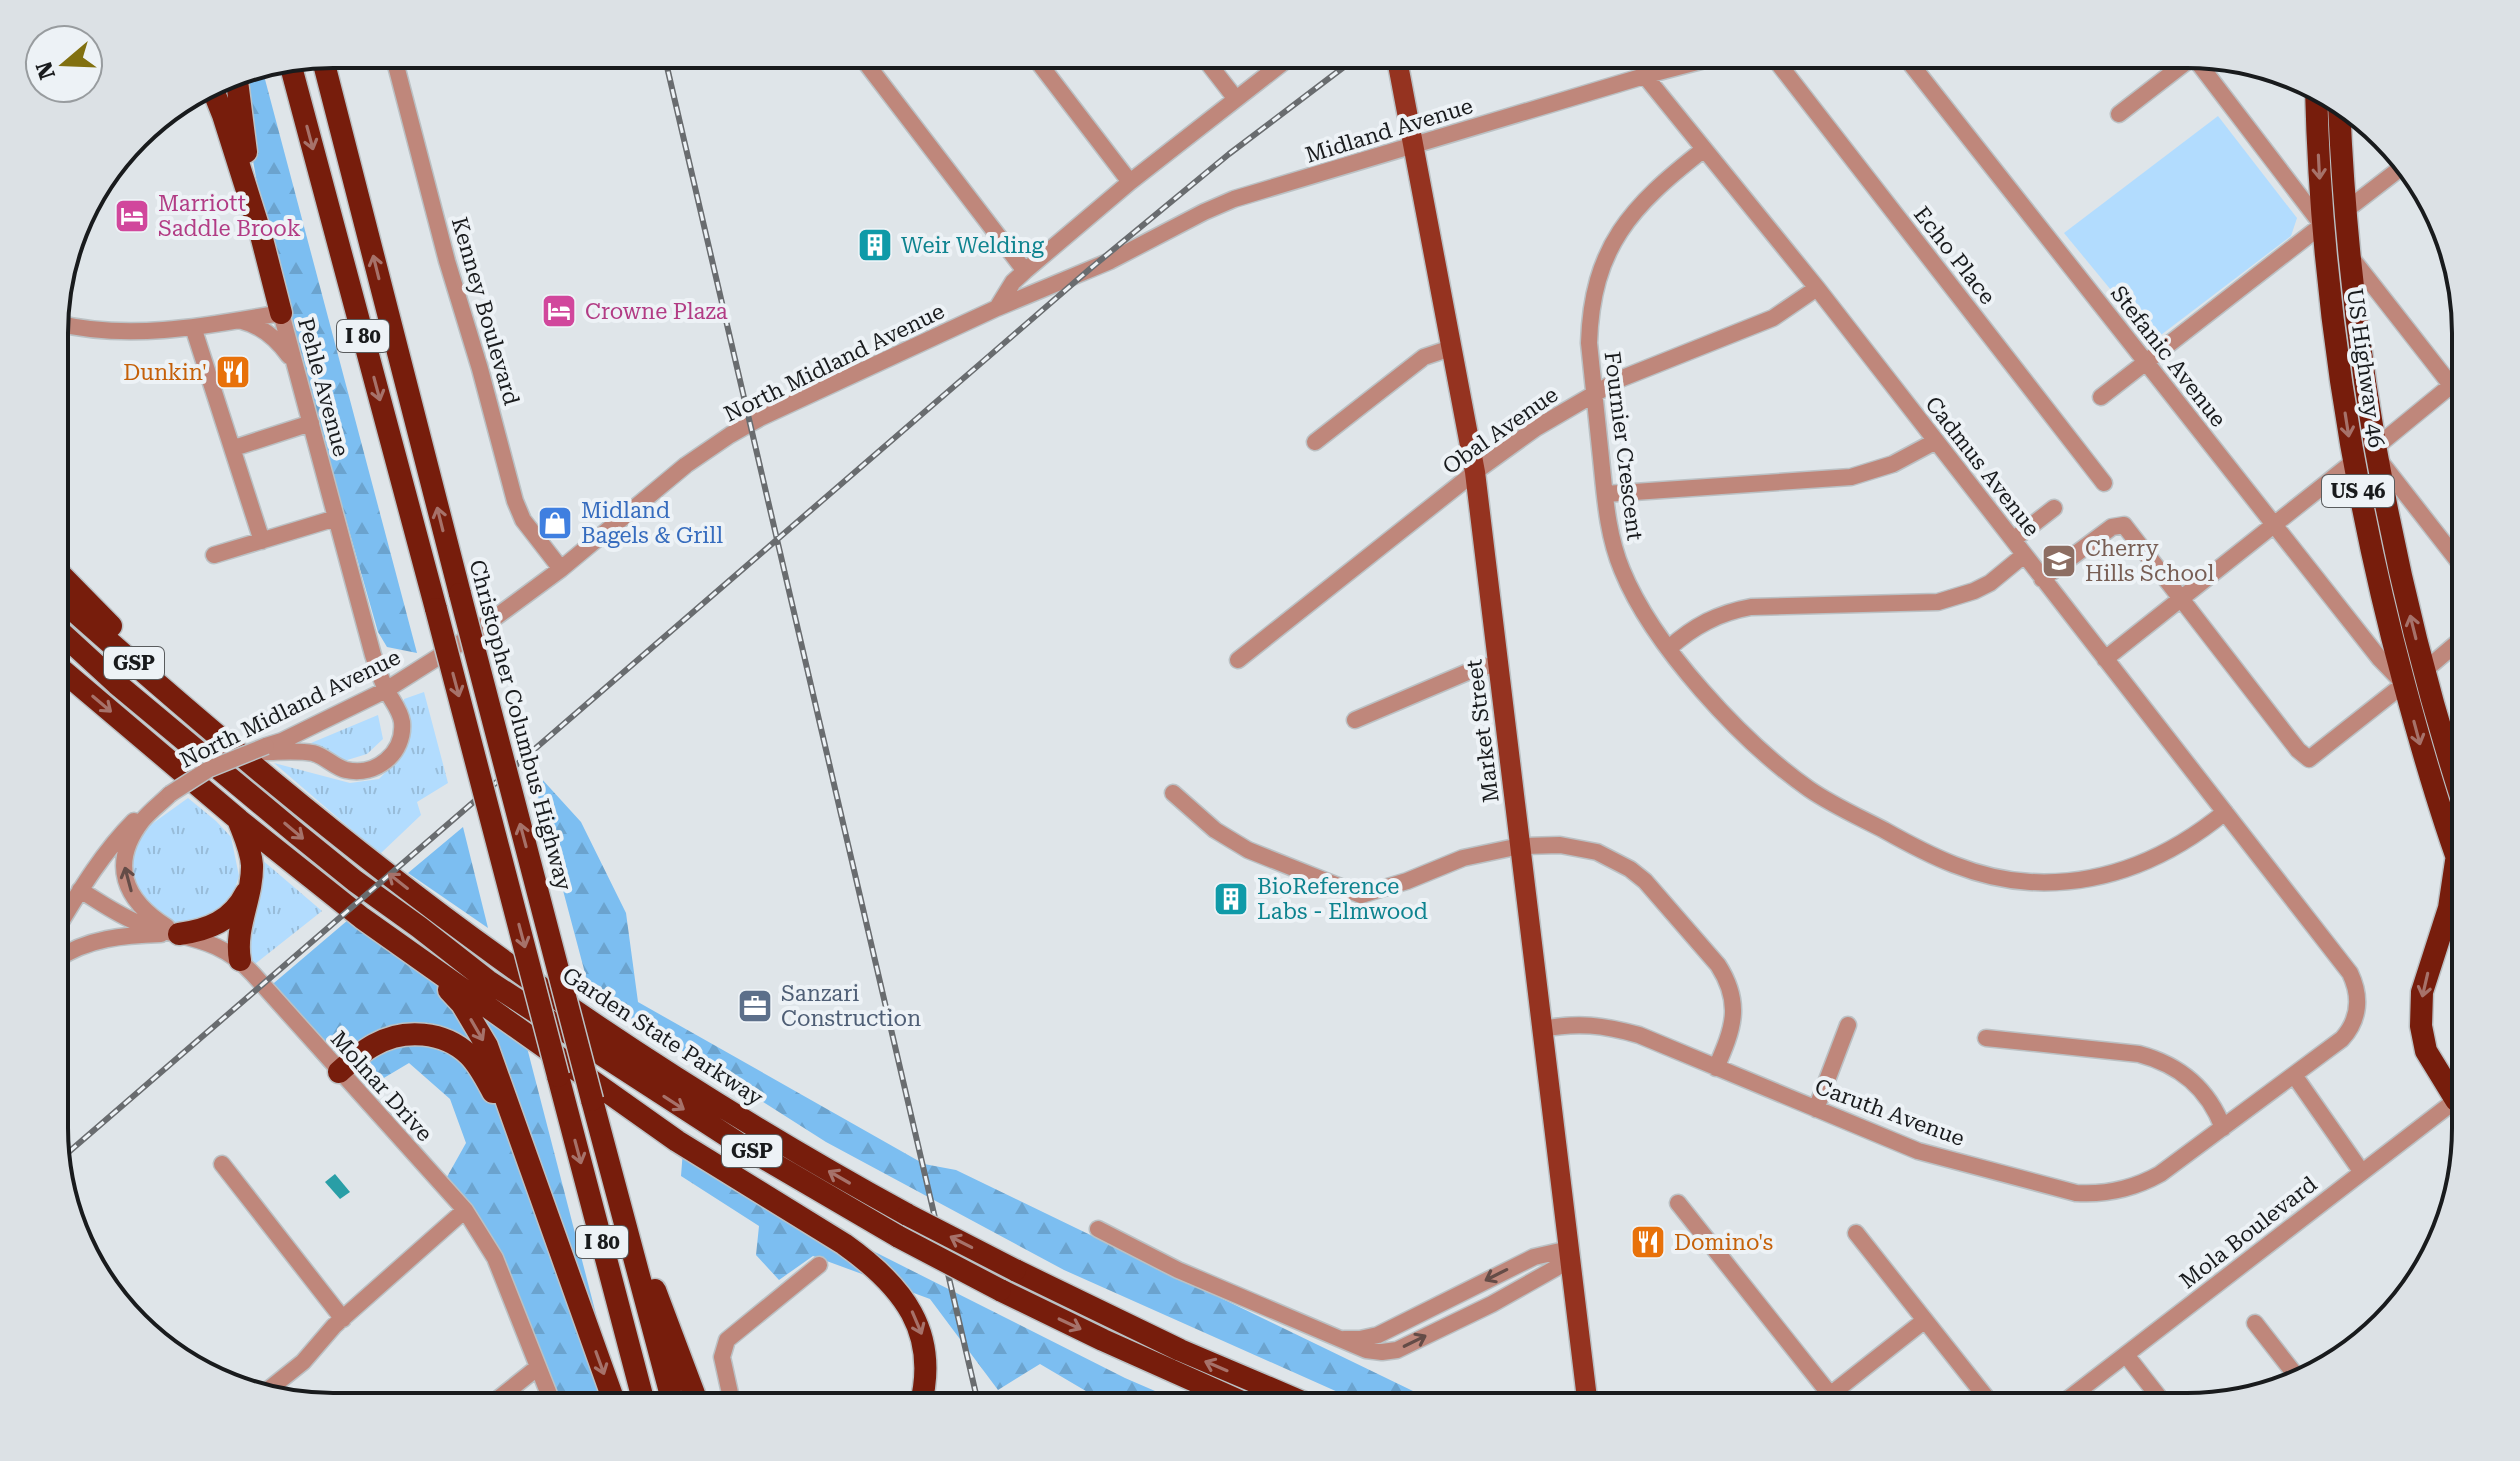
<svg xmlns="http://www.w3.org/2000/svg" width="2520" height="1461" viewBox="0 0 2520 1461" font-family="'Roboto Serif',serif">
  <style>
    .grass { fill: url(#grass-tufts) }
    .forest { fill: url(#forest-firs) }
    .pitch { fill: #b2dcfe }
    .water { fill: #299ea6 }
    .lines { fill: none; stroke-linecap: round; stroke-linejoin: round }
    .minor-casing { stroke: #bbc1c4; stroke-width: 19 }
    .major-casing { stroke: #bbc1c4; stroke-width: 23 }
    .highway-casing { stroke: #bbc1c4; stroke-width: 25 }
    .minor { stroke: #bf877b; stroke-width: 16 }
    .major { stroke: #953320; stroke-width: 20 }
    .highway { stroke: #771d0c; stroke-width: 22 }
    .rail-casing { stroke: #696c6f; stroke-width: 6 }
    .rail { stroke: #edf2f6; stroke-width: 3; stroke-dasharray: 9; stroke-linecap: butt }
    .minor-bridge-casing { stroke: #bbc1c4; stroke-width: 19; stroke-linecap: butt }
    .highway-bridge-casing { stroke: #bbc1c4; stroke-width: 25; stroke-linecap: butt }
    .minor-bridge { stroke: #bf877b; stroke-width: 16 }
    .highway-bridge { stroke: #771d0c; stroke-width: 22 }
    .oneway { stroke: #a6726a }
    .oneway2 { stroke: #644c47 }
    .labels { text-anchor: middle; stroke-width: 8; stroke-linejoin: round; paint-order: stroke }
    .shield { fill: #edf2f6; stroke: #595c5e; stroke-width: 2 }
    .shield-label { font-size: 20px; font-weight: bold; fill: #191b1d }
    .street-label { font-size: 22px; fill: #191b1d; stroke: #edf2f6 }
    .hotel-label { font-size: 22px; fill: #b23c85; stroke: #edf2f6; text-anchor: start }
    .culture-label { font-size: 22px; fill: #0d838f; stroke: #edf2f6; text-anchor: start }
    .food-label { font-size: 22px; fill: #c56008; stroke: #edf2f6; text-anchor: end }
    .shop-label { font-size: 22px; fill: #366cbe; stroke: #edf2f6; text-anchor: start }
    .education-label { font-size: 22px; fill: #785e54; stroke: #edf2f6; text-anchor: start }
    .service-label { font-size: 22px; fill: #4e5e75; stroke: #edf2f6; text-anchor: start }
    .rim { fill: none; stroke: #191b1d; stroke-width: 4 }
  </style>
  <defs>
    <pattern id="grass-tufts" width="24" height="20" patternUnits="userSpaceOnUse" patternTransform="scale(2)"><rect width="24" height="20" fill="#b2dcfe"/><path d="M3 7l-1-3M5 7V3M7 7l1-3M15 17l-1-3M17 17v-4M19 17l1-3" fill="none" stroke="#98bcd9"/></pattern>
    <pattern id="forest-firs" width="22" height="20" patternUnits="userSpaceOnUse" patternTransform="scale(2)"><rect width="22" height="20" fill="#7cbef1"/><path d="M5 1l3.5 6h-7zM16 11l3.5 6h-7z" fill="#6ba3ce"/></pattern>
  </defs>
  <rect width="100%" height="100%" fill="#dfe5e9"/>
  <path class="grass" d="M424 692 448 783 417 802 421 815 380 854 274 763 350 783 379 779 402 755 404 699Z
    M378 715 383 739 367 754 344 761 311 743Z
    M188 798 216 821 231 837 239 876 230 904 214 919 180 926 153 913 130 880 129 851 149 826Z
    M261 859 322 911 251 967 241 942Z"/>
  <path class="forest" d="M262 68 417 653 387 647 378 632 310 394 260 199 241 95V72Z
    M530 766 581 822 626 913 638 1002 924 1164 956 1170 1446 1407H1377L1340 1393 1064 1270 826 1142 590 992Z
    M463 827 488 928 408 873Z
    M348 920 524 1036 620 1407H548L510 1295 443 1184 466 1143 450 1099 409 1063 367 1088 324 1067 261 994Z
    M684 1137 865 1247 1125 1378 1192 1407H1113L1040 1364 998 1390 930 1299 813 1256 779 1280 756 1255 759 1226 681 1176Z"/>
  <path class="pitch" d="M2218 116 2297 218 2291 236 2153 341 2064 233Z"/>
  <path class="water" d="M335 1174 350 1192 340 1199 325 1182Z"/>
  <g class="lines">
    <g class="minor-casing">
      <path id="minor" d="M393 54 447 261 480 369 515 501 523 520 561 569
        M859 54 1025 271
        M1032 54 1130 182
        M1201 54 1236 99
        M1771 54 2104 483
        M1903 54 2380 659 2404 684 2309 759 2298 750 2124 525 2112 527 2042 579
        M2119 114 2194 56
        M1703 150C1631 206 1592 247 1589 343 1593 381 1597 419 1601 458 1605 496 1607 534 1622 570 1653 646 1742 742 1809 789 1832 805 1859 817 1884 830 1930 856 1976 879 2030 882 2104 886 2169 858 2225 812
        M2345 211 2402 167
        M2350 256 2465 403
        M997 308 1013 282 1025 271 1130 182 1294 54
        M242 321C262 326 277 339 289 356
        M56 323C130 341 207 326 281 313L373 655C377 666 380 678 386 689 391 700 400 709 402 722 405 753 376 777 346 770 334 767 325 756 313 753 298 750 279 752 264 752
        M193 327 262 541
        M2101 397 2322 225 2193 56
        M1315 442 1424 357 1451 348
        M2376 447 2465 374
        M234 448 311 423
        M2380 461 2465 570
        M1605 494 1851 477 1893 464 1936 441
        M2013 540 2054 508
        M214 555 336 518
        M1669 648C1694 626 1718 613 1751 607L1938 602 1974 591 1990 583 2024 555
        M2105 659 2353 462
        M1238 660 1475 472 1536 428 1620 379 1773 318 1817 288
        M2424 671 2465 636
        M1355 720 1477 668 1499 664
        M266 746 282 741 386 690 462 642 561 569 686 465 730 435 760 418 997 308 1110 261 1204 212 1234 199 1651 74 1728 54
        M1173 793 1215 830 1248 850 1361 895 1407 881 1463 858 1520 846 1560 845 1597 852 1630 869 1645 881 1718 965C1743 1004 1733 1029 1716 1068
        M80 890C100 902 119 916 141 924 186 940 218 936 253 974L465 1210 495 1258 554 1407
        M167 927C124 900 109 864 142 821 150 811 161 803 170 794
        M56 930C79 892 102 853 134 821
        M56 960C87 938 125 935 161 934
        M1542 1029C1578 1022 1603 1025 1639 1035L1918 1151 2076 1193C2107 1195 2133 1189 2160 1174L2342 1039C2360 1019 2361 996 2350 973L1817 288 1645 76
        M1986 1038 2139 1054C2180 1065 2208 1088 2223 1128
        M2294 1075 2361 1171
        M1816 1109 1848 1025
        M222 1164 343 1319
        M1678 1203 1840 1407
        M1098 1229 1178 1270 1366 1350 1382 1352 1397 1350 1492 1304 1570 1260
        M1856 1233 1993 1406
        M2255 1323 2298 1378
        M1344 1339H1360L1378 1335 1534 1257 1569 1249
        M2126 1355 2166 1406
        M268 1390 303 1362 334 1326 465 1210
        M2059 1406 2465 1093
        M488 1407 538 1367
        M733 1407 722 1357 727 1340 819 1265
        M1810 1407 1830 1395 1925 1320"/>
    </g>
    <g class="major-casing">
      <path id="major" d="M1396 54 1475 472 1588 1407"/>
    </g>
    <g class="highway-casing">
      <path id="highway" d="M322 56 460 594
        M290 63 436 609
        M236 73 246 152
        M211 85 223 115 261 235 281 313
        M2316 89C2321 292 2351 487 2404 683 2422 750 2441 816 2465 880
        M2339 104C2349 344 2391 581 2465 809
        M56 570 111 626
        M56 595C198 721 343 845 497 956 628 1051 766 1137 908 1215
        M56 628 117 684 297 834 355 881 419 927 488 981 738 1143 899 1237
        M56 665 239 820 362 918 677 1141 844 1244C903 1286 940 1332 920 1407
        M239 822C244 835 251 850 252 865 253 897 234 928 240 960
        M2456 861 2449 908 2422 992 2421 1026 2426 1051 2456 1100
        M179 934C208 930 232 921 246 893
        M449 990 462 1004 487 1046 616 1407
        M339 1072C350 1062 361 1052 374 1045 404 1028 444 1031 469 1055 479 1065 486 1079 493 1092
        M558 1076 645 1407
        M592 1100 674 1407
        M1015 1270 1180 1350 1314 1407
        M655 1290 699 1407
        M1000 1290 1103 1340 1253 1407"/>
    </g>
    <use href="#minor" class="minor"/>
    <use href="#major" class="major"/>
    <use href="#highway" class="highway"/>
    <g class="rail-casing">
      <path id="rail" d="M664 54 979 1407
        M56 1163 1091 268 1229 154 1361 54"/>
    </g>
    <use href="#rail" class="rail"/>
    <g class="minor-bridge-casing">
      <path id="minor-bridge" d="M170 794 209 769 266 746"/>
    </g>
    <g class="highway-bridge-casing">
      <path id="highway-bridge" d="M460 594 592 1100
        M436 609 558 1076
        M908 1215 1015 1270
        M899 1237 1000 1290"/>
    </g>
    <use href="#minor-bridge" class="minor-bridge"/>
    <use href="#highway-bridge" class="highway-bridge"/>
  </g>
  <defs><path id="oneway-shaft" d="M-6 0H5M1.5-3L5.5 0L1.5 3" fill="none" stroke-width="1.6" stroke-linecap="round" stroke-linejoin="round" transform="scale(2)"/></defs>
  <g class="oneway">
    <use href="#oneway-shaft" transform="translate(310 138) rotate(75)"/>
    <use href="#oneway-shaft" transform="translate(2319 167) rotate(87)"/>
    <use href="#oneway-shaft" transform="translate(376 267) rotate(-104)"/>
    <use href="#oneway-shaft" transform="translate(377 389) rotate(75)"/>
    <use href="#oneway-shaft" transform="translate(2347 425) rotate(81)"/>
    <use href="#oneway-shaft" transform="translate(440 519) rotate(-104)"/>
    <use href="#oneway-shaft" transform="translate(2413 627) rotate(-104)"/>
    <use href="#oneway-shaft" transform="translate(456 685) rotate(75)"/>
    <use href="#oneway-shaft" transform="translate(102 704) rotate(40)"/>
    <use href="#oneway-shaft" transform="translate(2417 733) rotate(75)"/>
    <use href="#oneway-shaft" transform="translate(294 831) rotate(40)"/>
    <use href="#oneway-shaft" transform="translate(523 835) rotate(-105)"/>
    <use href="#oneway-shaft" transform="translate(398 881) rotate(-142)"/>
    <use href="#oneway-shaft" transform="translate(522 936) rotate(75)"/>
    <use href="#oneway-shaft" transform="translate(2425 985) rotate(103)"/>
    <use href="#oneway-shaft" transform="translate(477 1030) rotate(60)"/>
    <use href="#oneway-shaft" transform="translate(674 1103) rotate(33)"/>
    <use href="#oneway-shaft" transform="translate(578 1152) rotate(75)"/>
    <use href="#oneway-shaft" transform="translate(839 1177) rotate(-150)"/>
    <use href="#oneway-shaft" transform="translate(961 1242) rotate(-153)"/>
    <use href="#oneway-shaft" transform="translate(917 1323) rotate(67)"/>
    <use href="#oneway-shaft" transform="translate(1070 1324) rotate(25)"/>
    <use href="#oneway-shaft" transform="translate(600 1363) rotate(70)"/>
    <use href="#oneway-shaft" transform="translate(1216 1366) rotate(-157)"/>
  </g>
  <g class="oneway2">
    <use href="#oneway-shaft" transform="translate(128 879) rotate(-105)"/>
    <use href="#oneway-shaft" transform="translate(1496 1275) rotate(153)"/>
    <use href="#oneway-shaft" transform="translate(1415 1341) rotate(-26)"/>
  </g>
  <defs>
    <g id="hotel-square" transform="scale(1.8)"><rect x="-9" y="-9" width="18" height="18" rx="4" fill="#d1479c" stroke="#edf2f6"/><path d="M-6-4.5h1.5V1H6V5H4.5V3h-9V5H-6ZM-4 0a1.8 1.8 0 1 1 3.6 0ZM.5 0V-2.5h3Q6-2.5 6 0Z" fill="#fff"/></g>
    <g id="building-square" transform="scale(1.8)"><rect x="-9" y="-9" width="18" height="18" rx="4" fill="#0f9aa8" stroke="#edf2f6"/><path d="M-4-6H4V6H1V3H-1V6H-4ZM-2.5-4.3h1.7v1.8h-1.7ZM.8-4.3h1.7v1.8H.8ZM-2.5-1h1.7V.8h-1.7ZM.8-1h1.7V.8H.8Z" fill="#fff"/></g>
    <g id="restaurant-square" transform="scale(1.8)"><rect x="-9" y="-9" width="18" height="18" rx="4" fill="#e8710a" stroke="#edf2f6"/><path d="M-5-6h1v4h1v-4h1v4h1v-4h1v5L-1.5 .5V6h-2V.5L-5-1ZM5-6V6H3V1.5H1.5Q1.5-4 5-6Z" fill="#fff"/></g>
    <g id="shop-square" transform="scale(1.8)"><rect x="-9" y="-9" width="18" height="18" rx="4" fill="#3f7fe0" stroke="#edf2f6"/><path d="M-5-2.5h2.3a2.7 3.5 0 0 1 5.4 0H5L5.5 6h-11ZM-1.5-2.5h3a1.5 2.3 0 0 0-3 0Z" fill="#fff"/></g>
    <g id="school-square" transform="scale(1.8)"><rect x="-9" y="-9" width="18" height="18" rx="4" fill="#8d6e63" stroke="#edf2f6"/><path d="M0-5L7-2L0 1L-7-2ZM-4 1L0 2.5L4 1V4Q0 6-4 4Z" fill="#fff"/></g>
    <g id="office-square" transform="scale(1.8)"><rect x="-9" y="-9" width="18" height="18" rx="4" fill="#5c6f8a" stroke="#edf2f6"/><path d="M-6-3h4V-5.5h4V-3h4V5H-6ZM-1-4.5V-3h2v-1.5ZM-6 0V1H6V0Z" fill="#fff"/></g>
  </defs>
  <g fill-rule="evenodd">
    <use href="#hotel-square" x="132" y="216"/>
    <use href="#building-square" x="875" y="245"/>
    <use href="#hotel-square" x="559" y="311"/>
    <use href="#restaurant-square" x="233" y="372"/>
    <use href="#shop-square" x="555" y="523"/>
    <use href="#school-square" x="2059" y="561"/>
    <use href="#building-square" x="1231" y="899"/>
    <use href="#office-square" x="755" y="1006"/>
    <use href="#restaurant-square" x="1648" y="1242"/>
  </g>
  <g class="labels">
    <g class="shield">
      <rect x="337" y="320" width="52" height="32" rx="6"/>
      <rect x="2322" y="475" width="72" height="32" rx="6"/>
      <rect x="104" y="647" width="60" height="32" rx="6"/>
      <rect x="722" y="1135" width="60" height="32" rx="6"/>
      <rect x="576" y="1226" width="52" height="32" rx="6"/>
    </g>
    <g class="shield-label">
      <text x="363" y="343">I 80</text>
      <text x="2358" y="498">US 46</text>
      <text x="134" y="670">GSP</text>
      <text x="752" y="1158">GSP</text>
      <text x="602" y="1249">I 80</text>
    </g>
    <g class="street-label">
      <text transform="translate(1389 130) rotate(-17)" y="8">Midland Avenue</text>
      <text transform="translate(1955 255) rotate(52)" y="8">Echo Place</text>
      <text transform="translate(486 311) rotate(74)" y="8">Kenney Boulevard</text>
      <text transform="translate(2169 356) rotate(52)" y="8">Stefanic Avenue</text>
      <text transform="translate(834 362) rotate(-26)" y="8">North Midland Avenue</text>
      <text transform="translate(2366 368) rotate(82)" y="8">US Highway 46</text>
      <text transform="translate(324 387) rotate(75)" y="8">Pehle Avenue</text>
      <text transform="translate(1500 430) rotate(-35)" y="8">Obal Avenue</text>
      <text transform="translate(1624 446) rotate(83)" y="8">Fournier Crescent</text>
      <text transform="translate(1983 466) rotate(52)" y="8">Cadmus Avenue</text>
      <text transform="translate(290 708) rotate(-26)" y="8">North Midland Avenue</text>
      <text transform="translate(521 725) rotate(75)" y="8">Christopher Columbus Highway</text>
      <text transform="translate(1482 731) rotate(-97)" y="8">Market Street</text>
      <text transform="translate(663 1036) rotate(33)" y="8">Garden State Parkway</text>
      <text transform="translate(382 1086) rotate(48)" y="8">Molnar Drive</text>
      <text transform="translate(1890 1112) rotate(20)" y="8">Caruth Avenue</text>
      <text transform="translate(2248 1232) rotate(-38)" y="8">Mola Boulevard</text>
    </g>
    <g class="hotel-label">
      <text x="158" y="211">Marriott<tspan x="158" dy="25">Saddle Brook</tspan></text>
      <text x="585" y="319">Crowne Plaza</text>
    </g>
    <g class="culture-label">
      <text x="901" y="253">Weir Welding</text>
      <text x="1257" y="894">BioReference<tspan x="1257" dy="25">Labs - Elmwood</tspan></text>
    </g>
    <g class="food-label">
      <text x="207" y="380">Dunkin'</text>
      <text x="1674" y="1250" text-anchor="start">Domino's</text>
    </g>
    <g class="shop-label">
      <text x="581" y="518">Midland<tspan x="581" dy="25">Bagels &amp; Grill</tspan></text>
    </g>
    <g class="education-label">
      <text x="2085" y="556">Cherry<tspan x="2085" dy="25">Hills School</tspan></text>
    </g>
    <g class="service-label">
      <text x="781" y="1001">Sanzari<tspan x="781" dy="25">Construction</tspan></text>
    </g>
  </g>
  <path d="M0 0H2520V1461H0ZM333 68H2187A265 265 0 0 1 2452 333V1128A265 265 0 0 1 2187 1393H333A265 265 0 0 1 68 1128V333A265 265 0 0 1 333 68Z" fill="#dce1e5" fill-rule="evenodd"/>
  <path class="rim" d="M333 68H2187A265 265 0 0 1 2452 333V1128A265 265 0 0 1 2187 1393H333A265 265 0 0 1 68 1128V333A265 265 0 0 1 333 68Z"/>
  <g transform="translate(64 64) rotate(251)"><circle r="38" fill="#edf2f6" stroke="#989c9f" stroke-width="2"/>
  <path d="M0-6L14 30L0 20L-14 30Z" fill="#817010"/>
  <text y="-12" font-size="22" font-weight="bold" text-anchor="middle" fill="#191b1d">N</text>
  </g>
</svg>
